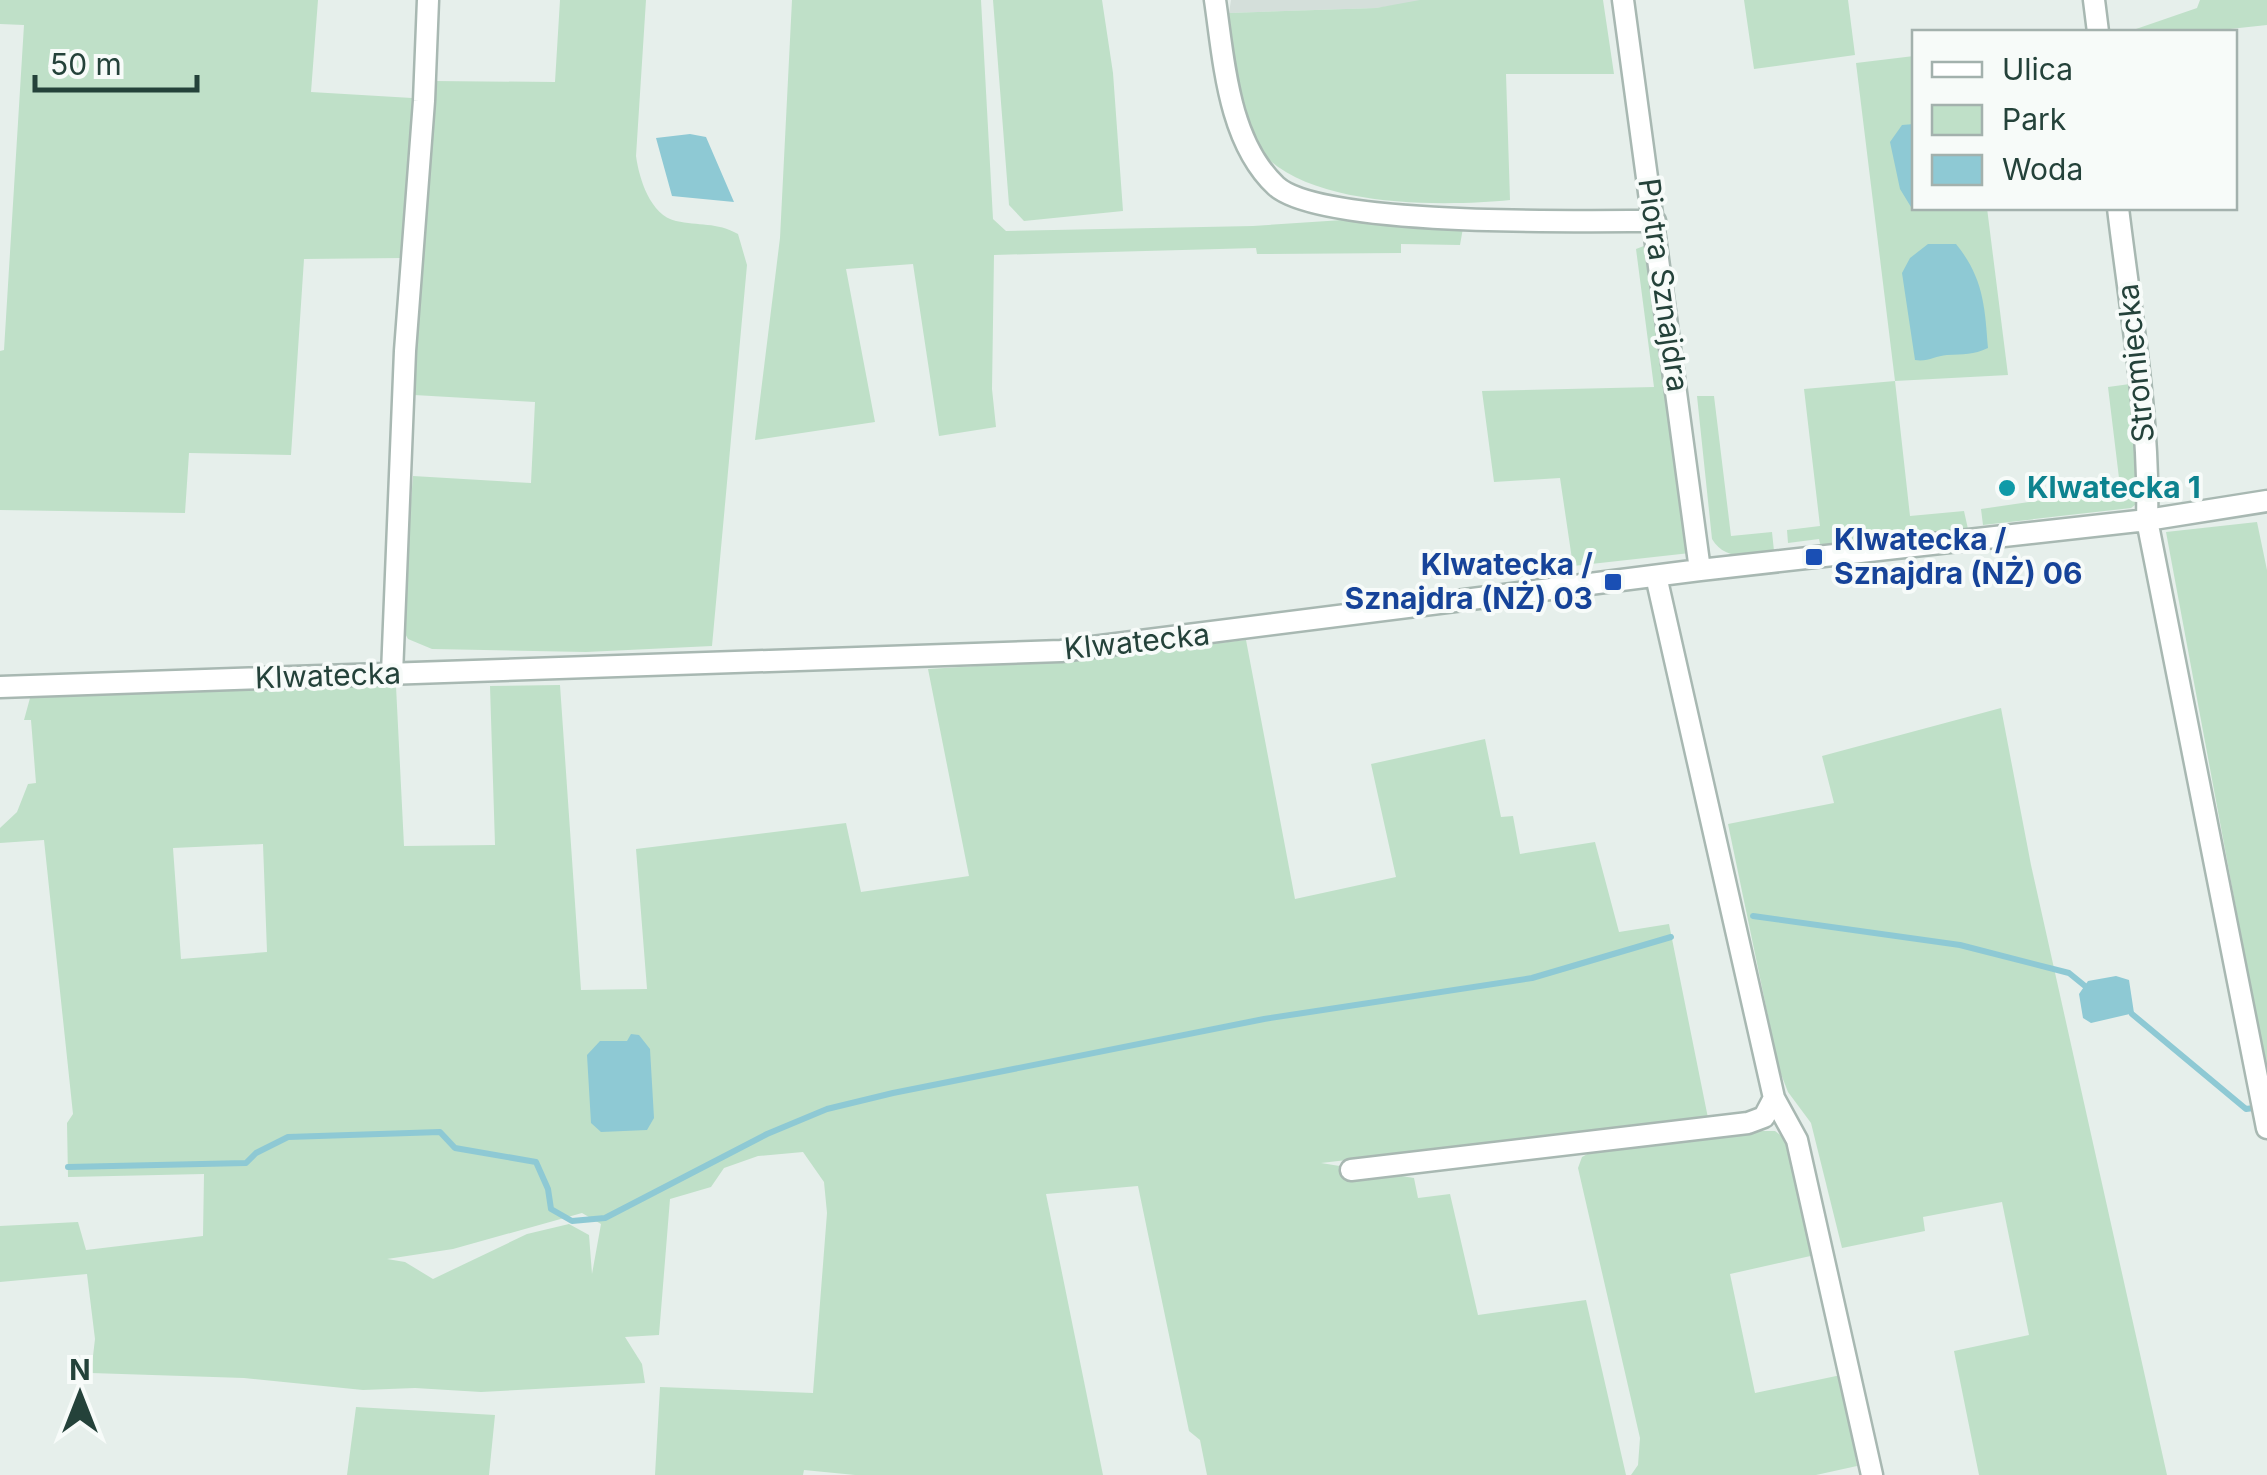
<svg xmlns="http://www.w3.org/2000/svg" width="2267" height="1475" viewBox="0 0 2267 1475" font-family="Inter,sans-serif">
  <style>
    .built { fill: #d4dfda }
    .green { fill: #bfe0c8; fill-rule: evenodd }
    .water { fill: #8ec9d4 }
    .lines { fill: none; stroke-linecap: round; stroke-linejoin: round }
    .stream { stroke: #8ec9d4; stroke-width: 6 }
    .minor-casing { stroke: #a8b8b2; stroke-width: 25 }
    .minor { stroke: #fff; stroke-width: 20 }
    .culture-dot { fill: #0f9aa8; stroke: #f7fbf9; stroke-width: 4 }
    .transit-dot { fill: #1a4fb4; stroke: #f7fbf9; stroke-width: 4 }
    .labels { text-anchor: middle; stroke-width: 8; stroke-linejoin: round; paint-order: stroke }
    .street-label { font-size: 30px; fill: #24423a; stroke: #f7fbf9 }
    .culture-label { font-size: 30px; font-weight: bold; fill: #0d838f; stroke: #f7fbf9; text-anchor: start }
    .transit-label { font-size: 30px; font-weight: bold; fill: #164399; stroke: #f7fbf9; text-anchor: start }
  </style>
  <rect width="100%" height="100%" fill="#e6efeb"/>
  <path class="built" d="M1231 0H1420L1421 2 1376 8 1229 13Z"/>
  <path class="green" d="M0 0H318L311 92 412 98 403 258 304 259 291 455 189 453 185 513 0 510V351L4 350 24 25 0 24Z
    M560 0H646L636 156C639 178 650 215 676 221 698 226 717 222 738 234L747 265 712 646 586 652 432 649 408 639 401 626 413 476 531 483 535 402 414 395 433 81 555 82Z
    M792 0H981L993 219 1006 231 1253 226 1358 219 1463 228 1460 245 1401 244V253L1257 254 1256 248 994 255 992 389 996 427 939 436 913 264 846 269 875 422 755 440 780 238Z
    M993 0H1102L1113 73 1123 211 1024 221 1009 205Z
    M1420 0H1603L1614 74H1506L1510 200C1439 207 1285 209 1249 134 1231 98 1232 52 1229 13L1376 8Z
    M1744 0H1848L1855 55 1754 69Z
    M2200 0H2267V25L2202 32H2136V29L2197 8Z
    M1914 56V208H1987L2008 375 1895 381 1910 516 1964 511 1968 529 1821 548 1819 539 1788 543 1787 530 1820 526 1804 389 1895 381 1856 63Z
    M1649 244 1690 553 1573 566 1560 478 1494 482 1482 391 1654 387 1636 249Z
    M2130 384 2141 489 2139 502 2131 508 1983 525 1981 509 2110 490 2119 478 2108 387Z
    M1697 396H1714L1731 536 1772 532 1774 551C1751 556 1726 562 1712 539Z
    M2257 522 2267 570V1075L2166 532Z
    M1246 640 1295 899 1396 877 1371 764 1485 739 1501 817 1513 816 1520 854 1595 842 1619 932 1669 924 1708 1118 1321 1163 1414 1178 1418 1198 1450 1194 1478 1315 1586 1300 1626 1475H1207L1200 1440 1189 1431 1138 1186 1046 1194 1103 1475H855L804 1470 803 1475H655L660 1387 813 1393 827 1213 824 1182 803 1152 758 1156 724 1168 711 1187 670 1199 659 1335 625 1337 642 1364 645 1383 481 1392 415 1388 363 1390 244 1378 91 1373 95 1339 87 1274 0 1282V1226L78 1222 86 1250 203 1236 204 1174 68 1177 67 1123 73 1114 44 840 0 843V828L17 812 28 784 36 783 31 720H24L30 698 38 693 396 686 404 846 495 845 490 686 560 685 581 990 647 989 636 849 846 823 861 892 969 876 928 669 1045 662ZM263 844 267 952 181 959 173 848ZM582 1213 601 1224 592 1274 589 1235 569 1224 527 1234 433 1279 405 1262 387 1259 453 1249Z
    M2001 708 2031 865 2167 1475H1979L1954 1351 2029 1335 2002 1202 1923 1217 1925 1231 1842 1248 1811 1123 1788 1092 1779 1069 1728 824 1834 803 1822 756Z
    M1755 1131H1775L1786 1139 1815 1255 1730 1274 1755 1393 1841 1375 1857 1466 1816 1475H1631L1638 1465 1640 1438 1578 1168 1582 1157 1593 1151Z
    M356 1407 495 1415 489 1475H347Z"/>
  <path class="water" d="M1914 124V208H1946L1911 207 1900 189 1890 142 1902 125Z
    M690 134 706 137 734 202 672 196 656 138Z
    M1928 244H1956C1983 277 1985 306 1988 348 1973 355 1964 354 1947 355 1935 356 1928 362 1915 360L1902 273 1910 258Z
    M2116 976 2129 980 2134 1013 2091 1023 2083 1018 2079 994 2088 981Z
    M631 1034 639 1035 650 1049 654 1118 647 1130 601 1132 591 1123 587 1055 600 1041H627Z"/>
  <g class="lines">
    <path class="stream" d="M1753 916 1960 945 2069 973 2085 986
      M2132 1014 2246 1109 2261 1107
      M68 1167 246 1163 256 1153 288 1137 440 1132 455 1148 536 1162 548 1189 551 1209 572 1221 605 1218 767 1134 827 1109 893 1093 1264 1019 1532 978 1671 937"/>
    <g class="minor-casing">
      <path id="minor" d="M1215 0C1224 61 1228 141 1276 186 1321 227 1585 221 1655 221
        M1623 0 1700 570
        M2094 0 2098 32
        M2118 208C2130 310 2150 416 2147 520L2267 1128
        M1656 576 1774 1098 1797 1140 1872 1475
        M392 674 405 351 424 101 428 0
        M0 687 1061 651 1700 570 2147 520 2267 501
        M1351 1170 1748 1123 1764 1117 1774 1098"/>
    </g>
    <use href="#minor" class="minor"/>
  </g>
  <circle class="culture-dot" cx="2007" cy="488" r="10"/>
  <g class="transit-dot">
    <rect x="1804" y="547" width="20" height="20" rx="5"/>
    <rect x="1603" y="572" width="20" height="20" rx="5"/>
  </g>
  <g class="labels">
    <g class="street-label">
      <text transform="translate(1663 285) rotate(82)" y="10">Piotra Sznajdra</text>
      <text transform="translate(2136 363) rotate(-96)" y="10">Stromiecka</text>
      <text transform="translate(1137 642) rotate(-6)" y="10">Klwatecka</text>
      <text transform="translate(328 676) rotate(-2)" y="10">Klwatecka</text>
    </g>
    <g class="culture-label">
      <text x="2027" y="498">Klwatecka 1</text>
    </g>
    <g class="transit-label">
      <text x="1834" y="550">Klwatecka /<tspan x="1834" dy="34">Sznajdra (NŻ) 06</tspan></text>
      <text x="1593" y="575" text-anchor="end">Klwatecka /<tspan x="1593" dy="34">Sznajdra (NŻ) 03</tspan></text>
    </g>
  </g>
  <rect x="1912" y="30" width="325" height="180" fill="#f7fbf9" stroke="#a3b1ad" stroke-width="2.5"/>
  <rect x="1932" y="62" width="50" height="15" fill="#ffffff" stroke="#a3b1ad" stroke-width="2.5"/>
  <text x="2002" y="80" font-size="30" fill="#24423a">Ulica</text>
  <rect x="1932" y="105" width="50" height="30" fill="#bfe0c8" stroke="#a3b1ad" stroke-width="2.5"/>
  <text x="2002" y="130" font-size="30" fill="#24423a">Park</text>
  <rect x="1932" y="155" width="50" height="30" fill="#8ec9d4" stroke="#a3b1ad" stroke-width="2.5"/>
  <text x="2002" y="180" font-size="30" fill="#24423a">Woda</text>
  <g transform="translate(80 1395)" stroke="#f7fbf9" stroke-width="8" paint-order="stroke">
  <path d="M0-8L18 38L0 25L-18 38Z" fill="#24423a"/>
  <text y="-15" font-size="28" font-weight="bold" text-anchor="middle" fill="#24423a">N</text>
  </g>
  <path d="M35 75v15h162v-15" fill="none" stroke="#24423a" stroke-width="5"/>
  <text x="50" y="75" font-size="30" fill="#24423a" stroke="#f7fbf9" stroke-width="8" paint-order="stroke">50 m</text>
</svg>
